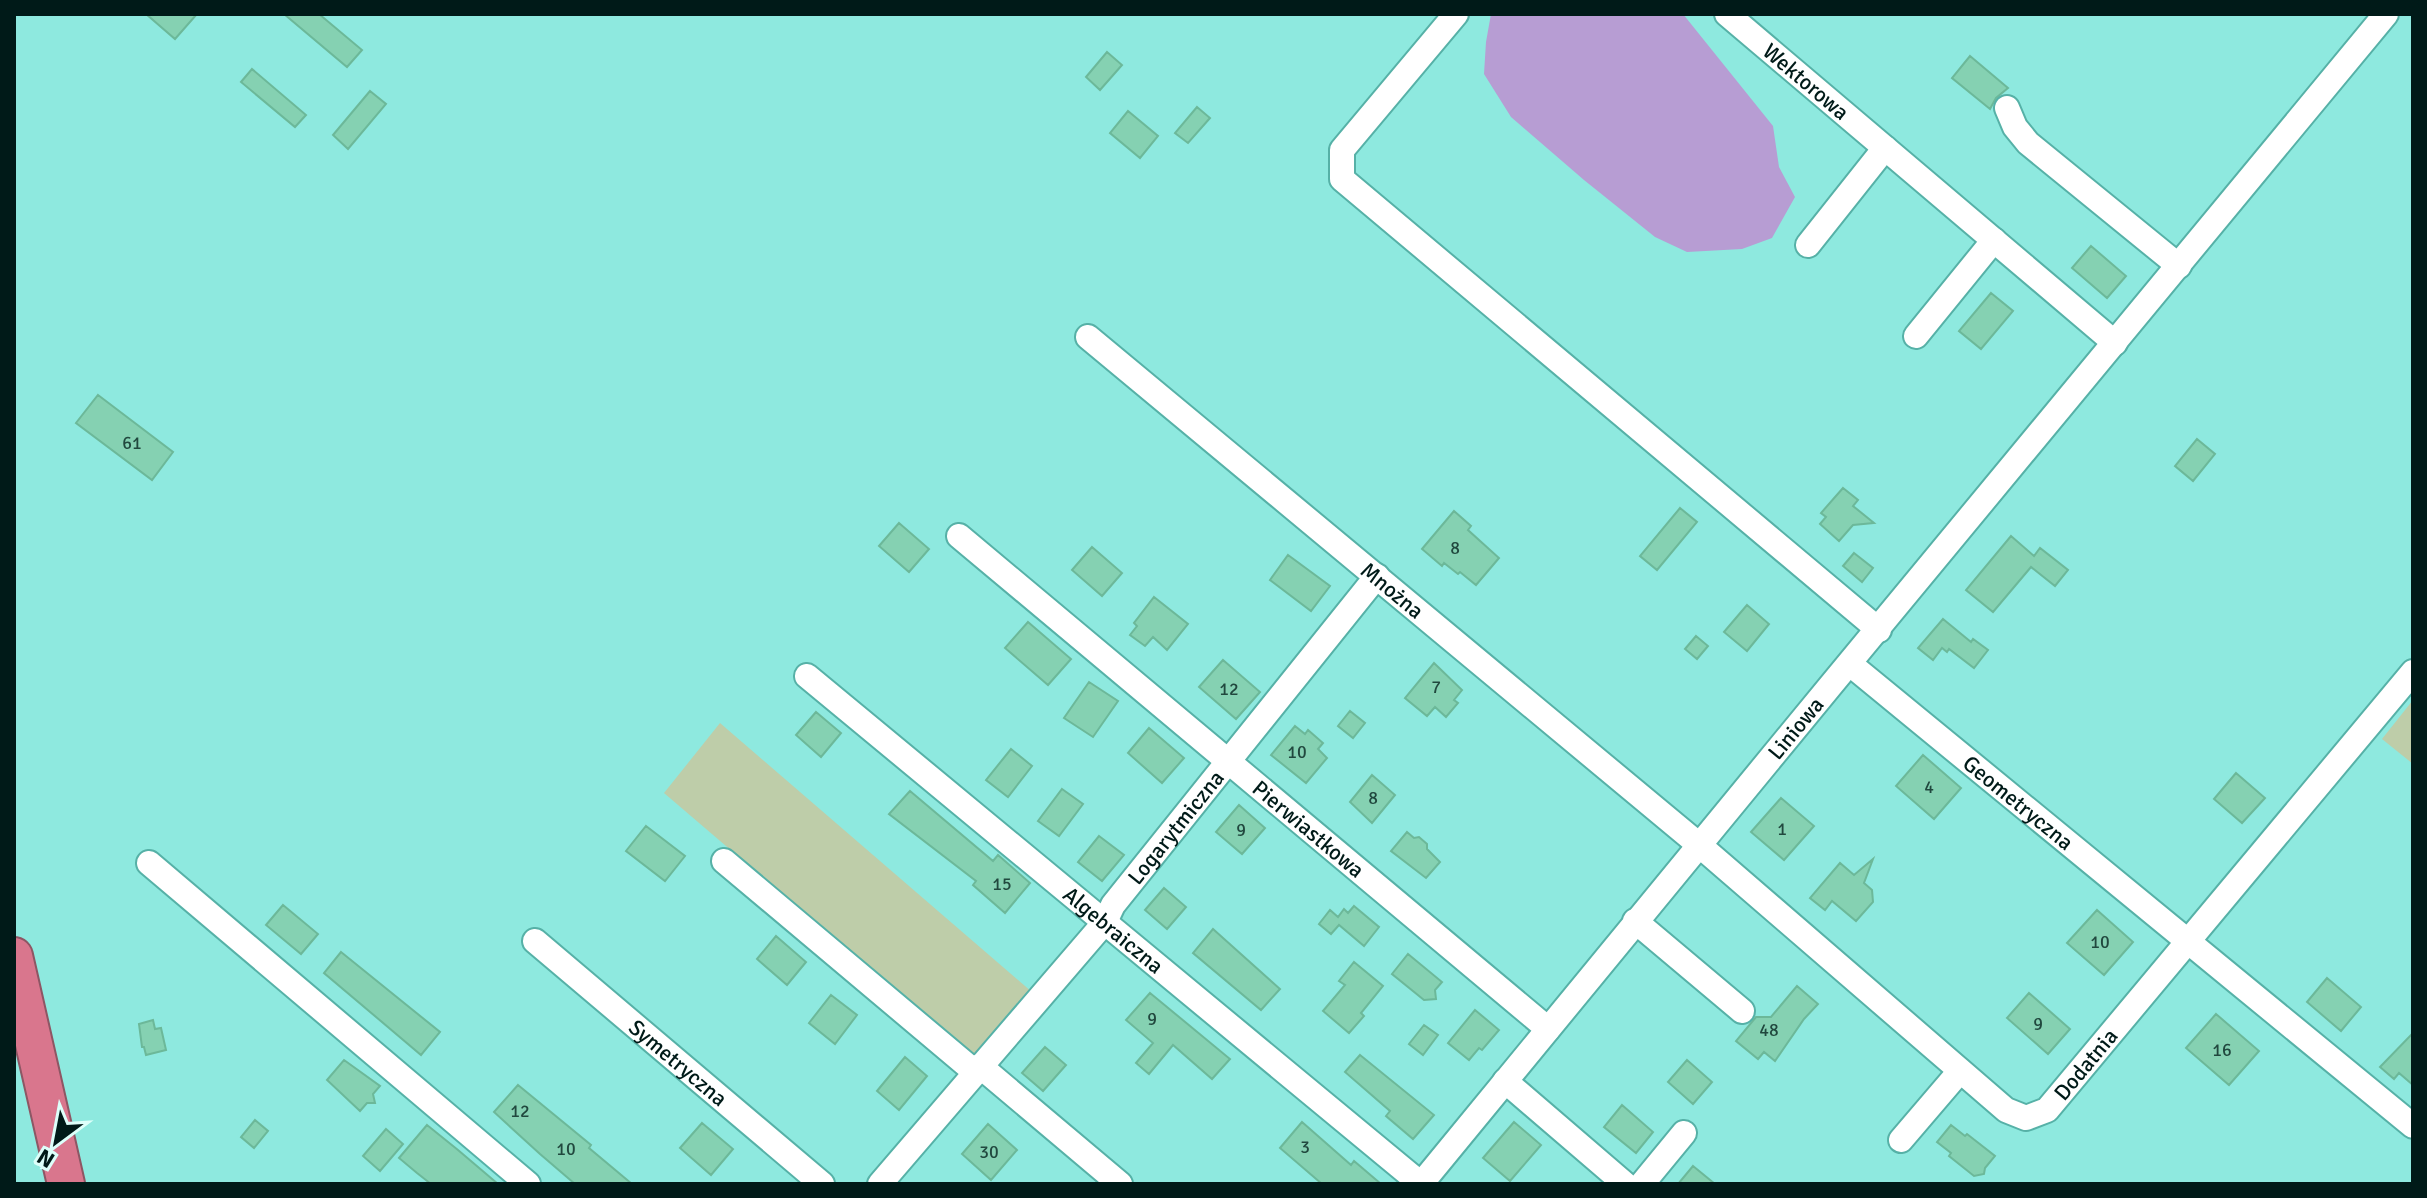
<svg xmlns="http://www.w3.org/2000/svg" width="2427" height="1198" viewBox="0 0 2427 1198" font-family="Signika,sans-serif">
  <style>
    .green { fill: #becda9 }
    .water { fill: #b79dd3 }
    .building { fill: #85d1b2; stroke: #6cb899; stroke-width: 2 }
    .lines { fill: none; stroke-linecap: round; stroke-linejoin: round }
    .minor-casing { stroke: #56b1a7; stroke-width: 28 }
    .highway-casing { stroke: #8d5664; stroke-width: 40 }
    .minor { stroke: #fff; stroke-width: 24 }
    .highway { stroke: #d9768d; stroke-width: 36 }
    .labels { text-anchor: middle; stroke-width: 8; stroke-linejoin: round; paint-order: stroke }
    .number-label { font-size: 18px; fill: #21483e }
    .street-label { font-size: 22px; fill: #001a18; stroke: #ddfffa }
  </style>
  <rect width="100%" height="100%" fill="#8ee9df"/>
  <path class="green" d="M2413 700V764L2382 739Z
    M720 723 1032 992 975 1059 664 793Z"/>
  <path class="water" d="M1491 14H1683L1773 126 1779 167 1795 197 1772 238 1742 249 1687 252 1655 237 1584 180 1511 117 1484 74 1486 42Z"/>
  <path class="building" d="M146 14H197L175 39Z
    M284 14H319L362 50 347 67Z
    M1107 52 1122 65 1100 90 1086 77Z
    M1970 56 2008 88 1996 98 1990 109 1952 78Z
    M252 69 306 115 295 127 241 82Z
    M370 91 386 104 348 149 333 135Z
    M1197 107 1210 118 1188 143 1175 133Z
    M1128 111 1158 136 1140 158 1110 133Z
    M2091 246 2126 276 2107 298 2072 268Z
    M1991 293 2013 311 1981 349 1959 331Z
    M98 395 173 452 152 480 76 423Z
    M2197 439 2215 454 2193 481 2175 466Z
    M1843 488 1858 500 1853 506 1874 523 1853 525 1839 541 1820 524 1826 517 1821 513Z
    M1680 508 1697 522 1657 570 1640 556Z
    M1454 511 1471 526 1468 530 1499 558 1476 585 1460 572 1458 574 1444 563 1442 566 1422 549Z
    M899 523 929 549 909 572 879 546Z
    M2011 536 2034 556 2040 548 2068 570 2055 586 2031 567 1993 612 1966 590Z
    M1092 547 1122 573 1102 596 1072 570Z
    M1854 553 1873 568 1862 582 1843 566Z
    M1288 555 1330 586 1311 611 1270 580Z
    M1154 597 1188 624 1167 650 1153 637 1145 646 1130 635 1137 626 1134 623Z
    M1747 605 1769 624 1747 651 1724 632Z
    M1943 619 1971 642 1973 639 1988 650 1974 668 1949 649 1947 652 1942 648 1933 660 1918 648Z
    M1028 622 1071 659 1048 685 1005 648Z
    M1696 636 1708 646 1697 659 1685 649Z
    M1223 660 1260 692 1236 719 1199 687Z
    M1434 663 1462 690 1454 700 1458 703 1446 717 1435 707 1427 716 1405 698Z
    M1089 682 1118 701 1093 737 1064 718Z
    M1350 711 1365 723 1353 738 1338 726Z
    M816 712 841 733 821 757 796 735Z
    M1295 726 1305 734 1308 730 1323 743 1318 749 1327 758 1306 783 1271 755Z
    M1149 728 1184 758 1162 783 1128 753Z
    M1011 749 1032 766 1008 797 986 780Z
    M1923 755 1961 788 1934 819 1896 786Z
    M2236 773 2265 798 2242 823 2214 799Z
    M1372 775 1395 795 1372 823 1350 802Z
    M1062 789 1083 804 1059 836 1038 821Z
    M910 791 993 861 998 855 1030 883 1005 913 973 885 976 881 889 814Z
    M1781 798 1814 826 1784 860 1751 832Z
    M1239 805 1265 828 1242 854 1216 832Z
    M646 826 685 856 665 881 626 851Z
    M1407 832 1414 838 1419 837 1427 844V849L1440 862 1426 878 1391 851Z
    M1099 836 1124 855 1102 881 1078 862Z
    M1873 859 1864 883 1872 890 1873 902 1856 921 1832 901 1825 910 1810 898 1840 863 1854 875Z
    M1164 888 1186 907 1167 929 1145 910Z
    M283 905 318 934 301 954 266 925Z
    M1354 906 1379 927 1364 946 1339 925 1331 934 1319 924 1330 910 1338 917 1344 909 1348 913Z
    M2097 910 2133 942 2104 975 2067 943Z
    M1213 929 1280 989 1261 1010 1193 953Z
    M776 936 806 962 787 985 757 959Z
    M341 952 440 1032 421 1055 324 973Z
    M1408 954 1442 982 1435 990 1436 999 1424 1000 1392 974Z
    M1354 962 1383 986 1361 1013 1364 1016 1349 1033 1323 1011 1345 985 1339 981Z
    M2327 978 2361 1007 2341 1031 2307 1002Z
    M1797 986 1818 1004 1804 1019 1775 1061 1764 1052 1758 1059 1736 1041 1756 1017H1771Z
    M1150 993 1230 1059 1212 1079 1173 1045 1149 1074 1136 1063 1153 1043 1126 1020Z
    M2029 993 2070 1029 2048 1054 2007 1018Z
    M831 995 857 1015 835 1044 809 1023Z
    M1475 1010 1499 1030 1482 1050 1479 1048 1469 1060 1448 1043Z
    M2216 1014 2259 1051 2229 1085 2186 1048Z
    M153 1020 155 1029 161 1028 166 1050 146 1055 144 1047H142L139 1024Z
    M1424 1025 1438 1035 1423 1055 1409 1044Z
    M2413 1033V1085L2399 1073 2394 1079 2380 1067Z
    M1045 1047 1066 1065 1043 1091 1022 1073Z
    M1360 1055 1434 1115 1413 1139 1386 1116 1390 1111 1345 1072Z
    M905 1057 927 1076 899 1110 877 1091Z
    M344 1060 380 1086 373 1094 375 1103H367L360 1111 327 1080Z
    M1687 1060 1712 1082 1693 1104 1668 1082Z
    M518 1085 591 1145 589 1148 632 1184H575L540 1154 494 1112Z
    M1622 1105 1653 1132 1636 1153 1604 1127Z
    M255 1120 268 1131 254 1148 241 1137Z
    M1302 1122 1351 1165 1354 1161 1381 1184H1322L1280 1148Z
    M1514 1122 1541 1145 1510 1181 1483 1158Z
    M702 1123 733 1149 711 1175 680 1148Z
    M988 1124 1017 1150 991 1180 962 1154Z
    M427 1125 458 1150 498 1184H431L417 1173 399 1158Z
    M1951 1125 1965 1136 1967 1134 1995 1156 1985 1168 1984 1174 1974 1176 1949 1156 1951 1153 1937 1142Z
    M386 1129 403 1144 380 1171 363 1156Z
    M1693 1166 1715 1184H1678Z"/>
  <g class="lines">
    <g class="minor-casing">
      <g id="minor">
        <path d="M1456 14 1342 150V179L1879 630"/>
        <path id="s1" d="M1727 14 2115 343"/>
        <path d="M2007 108 2015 127 2028 143 2179 266"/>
        <path d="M1808 245 1885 148"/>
        <path d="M1916 336 1994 240"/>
        <path id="s2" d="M1088 337 1698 844 2006 1110 2026 1118 2047 1110 2413 672"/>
        <path id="s3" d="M959 536 1548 1029"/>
        <path id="s4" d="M1850 664 2413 1126"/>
        <path id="s5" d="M807 676 1421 1184"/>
        <path d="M724 861 975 1072"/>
        <path d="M149 863 528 1184"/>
        <path d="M1635 921 1742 1011"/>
        <path id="s6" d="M535 941 822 1184"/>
        <path d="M980 1066 1120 1184"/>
        <path d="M1505 1081 1625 1184"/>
        <path d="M1901 1140 1960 1071"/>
        <path id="s7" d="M880 1184 1105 922 1113 905 1377 576"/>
        <path id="s8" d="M1421 1184C1740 792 2065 404 2386 14"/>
        <path d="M1642 1184 1684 1133"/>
      </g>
    </g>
    <g class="highway-casing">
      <path id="highway" d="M14 956 66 1184"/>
    </g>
    <use href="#minor" class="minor"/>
    <use href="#highway" class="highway"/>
  </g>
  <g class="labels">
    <g class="number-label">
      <text x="132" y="449">61</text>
      <text x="1455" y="554">8</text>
      <text x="1436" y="693">7</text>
      <text x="1229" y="695">12</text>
      <text x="1297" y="758">10</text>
      <text x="1929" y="793">4</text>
      <text x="1373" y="804">8</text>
      <text x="1782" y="835">1</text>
      <text x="1241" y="836">9</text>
      <text x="1002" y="890">15</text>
      <text x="2100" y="948">10</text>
      <text x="1152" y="1025">9</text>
      <text x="2038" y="1030">9</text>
      <text x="1769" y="1036">48</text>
      <text x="2222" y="1056">16</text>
      <text x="520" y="1117">12</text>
      <text x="1305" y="1153">3</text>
      <text x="566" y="1155">10</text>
      <text x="989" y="1158">30</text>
    </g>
    <g class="street-label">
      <text dy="8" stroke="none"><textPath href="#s1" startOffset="104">Wektorowa</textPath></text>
      <text dy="8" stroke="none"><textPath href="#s2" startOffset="396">Mnożna</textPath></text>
      <text dy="8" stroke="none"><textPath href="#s8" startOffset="590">Liniowa</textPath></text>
      <text dy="8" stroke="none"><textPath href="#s4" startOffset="218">Geometryczna</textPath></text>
      <text dy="8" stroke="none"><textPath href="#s7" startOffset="464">Logarytmiczna</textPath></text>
      <text dy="8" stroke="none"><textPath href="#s3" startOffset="456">Pierwiastkowa</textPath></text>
      <text dy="8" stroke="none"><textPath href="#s5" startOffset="398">Algebraiczna</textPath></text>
      <text dy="8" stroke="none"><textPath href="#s6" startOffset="188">Symetryczna</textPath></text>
      <text dy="8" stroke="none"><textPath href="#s2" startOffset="1304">Dodatnia</textPath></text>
    </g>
  </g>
  <rect width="2427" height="1198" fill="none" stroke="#001a18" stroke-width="32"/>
  <g transform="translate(56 1142) rotate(212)" stroke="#ddfffa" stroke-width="6" paint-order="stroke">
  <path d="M0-6L14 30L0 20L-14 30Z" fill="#001a18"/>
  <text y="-12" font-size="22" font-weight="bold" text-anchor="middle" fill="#001a18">N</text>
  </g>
</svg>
